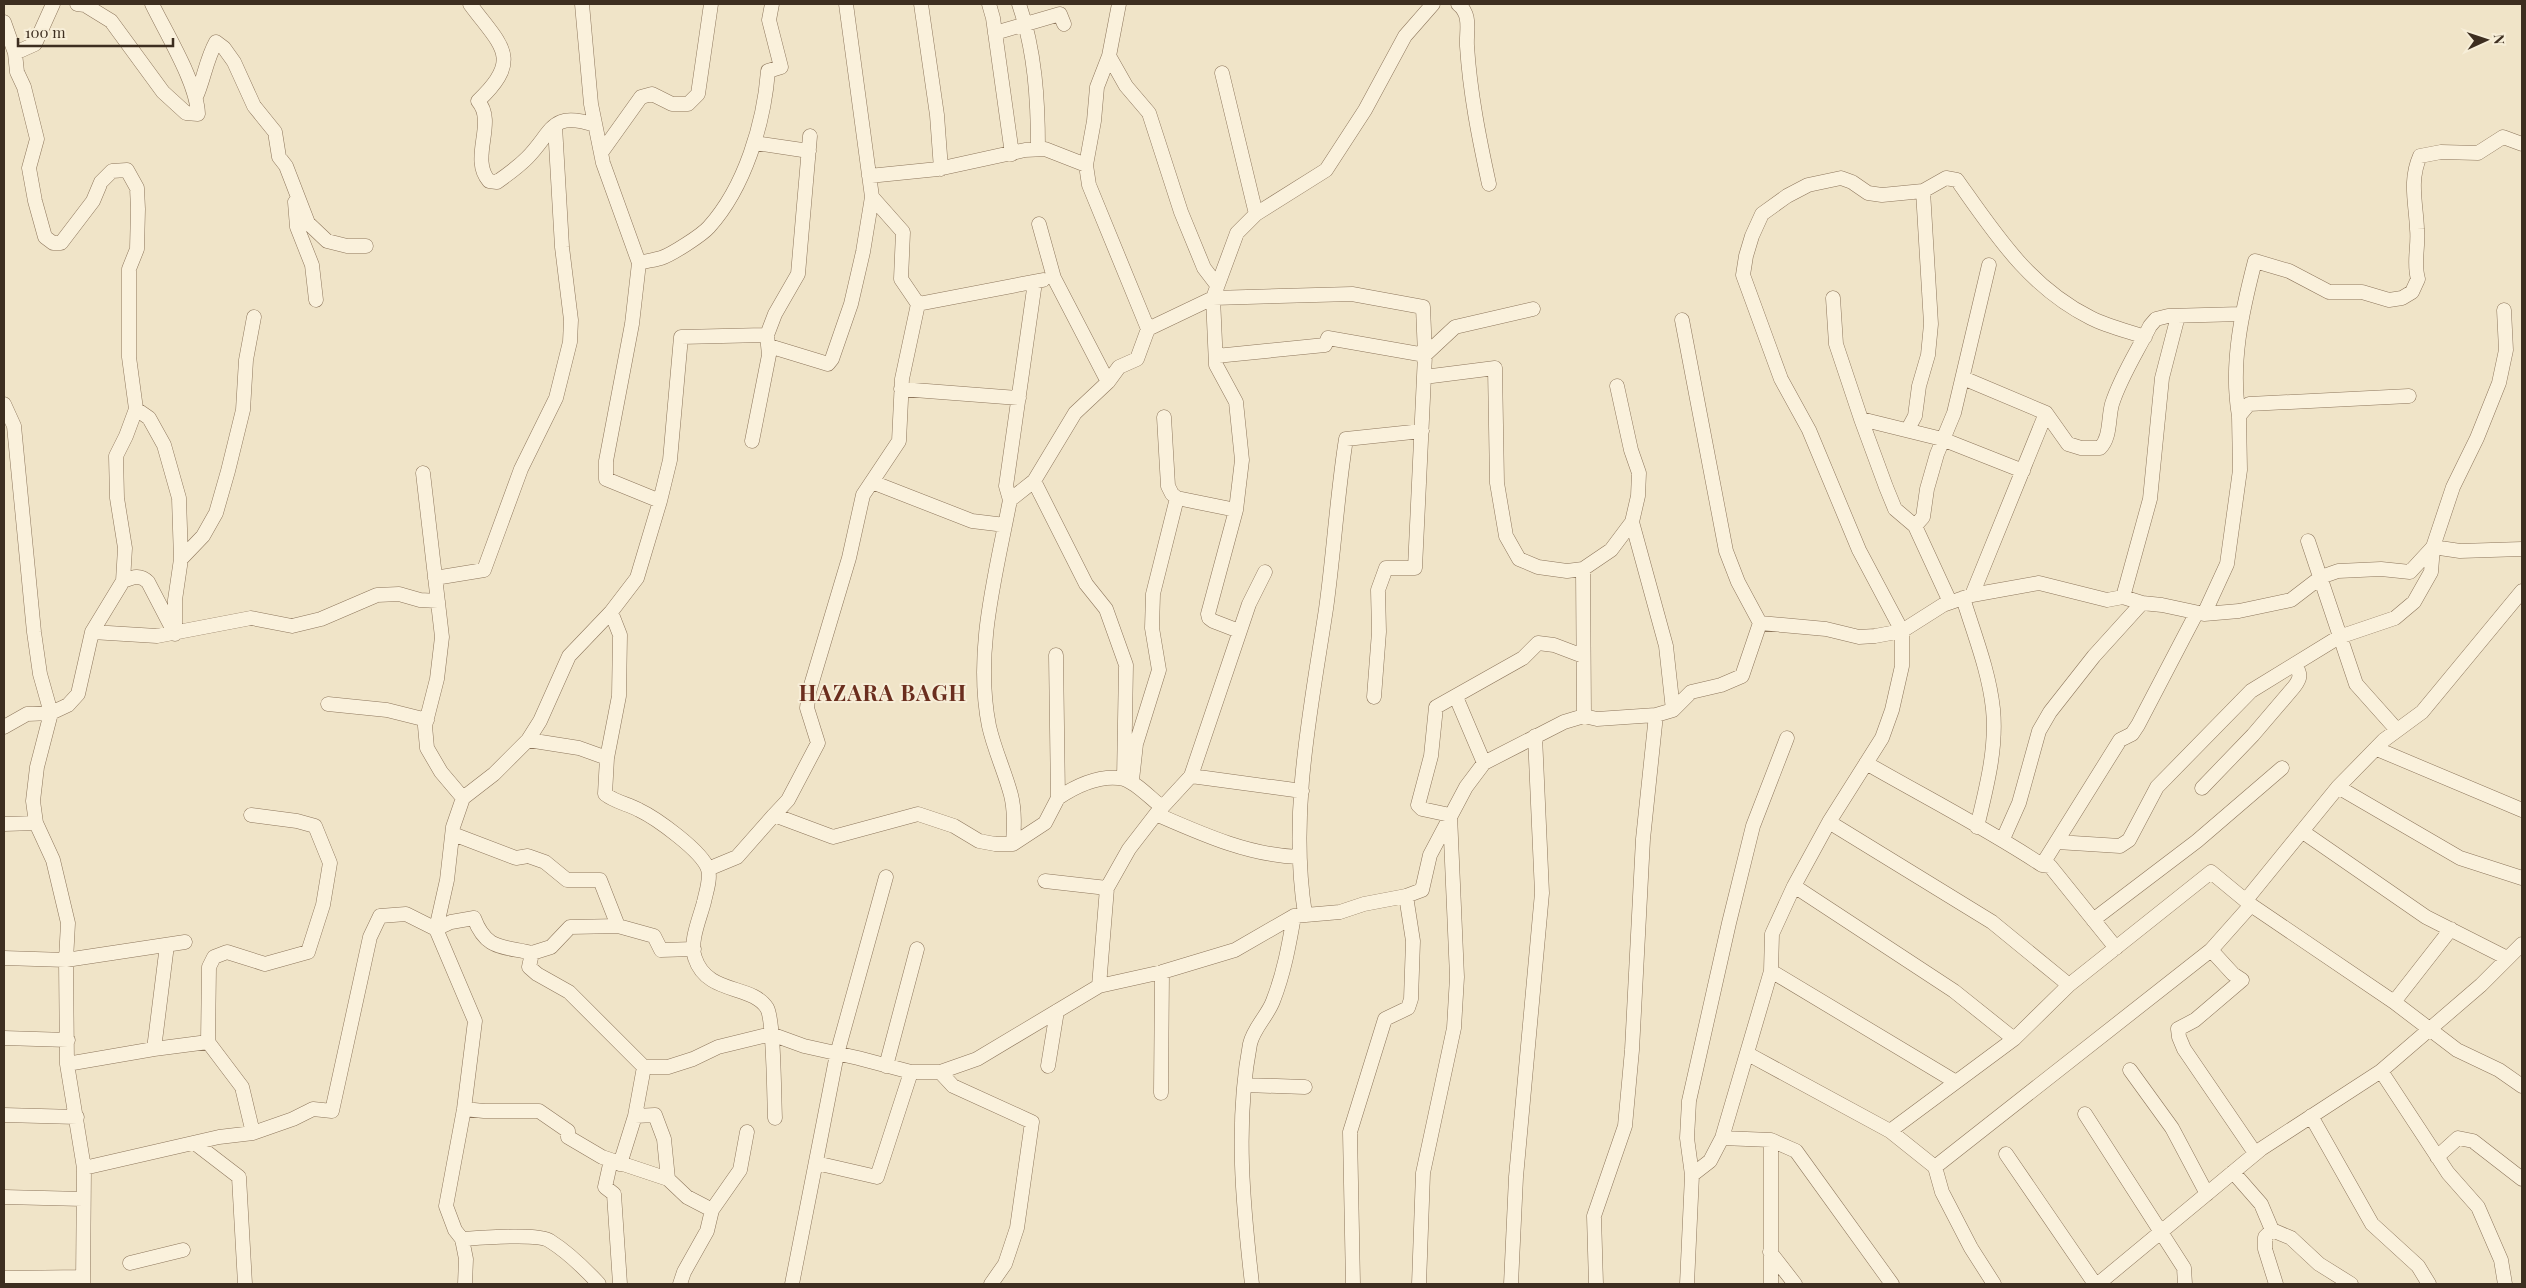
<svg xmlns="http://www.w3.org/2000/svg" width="2526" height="1288" viewBox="0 0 2526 1288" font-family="'Playfair Display',serif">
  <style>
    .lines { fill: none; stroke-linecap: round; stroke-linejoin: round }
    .minor-casing { stroke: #8d765c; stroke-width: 15 }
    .minor { stroke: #faf1dc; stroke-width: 14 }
    .labels { text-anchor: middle; stroke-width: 4; stroke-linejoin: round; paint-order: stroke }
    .district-label { font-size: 22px; font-weight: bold; letter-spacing: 1px; fill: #6b2e1e; stroke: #f7eed8 }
  </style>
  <rect width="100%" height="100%" fill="#f0e4c8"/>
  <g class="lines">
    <g class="minor-casing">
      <path id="minor" d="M77 4 85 5 111 21 163 92 186 113 198 114C197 83 166 33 152 4
        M470 4C500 45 524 58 478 101 497 123 469 158 489 181L497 182C507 175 518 167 527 158 553 132 550 110 595 125
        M582 4 591 104 603 163 639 263 632 324 606 461V479L660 501
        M921 4 937 115 941 169
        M989 4 993 18 1012 154
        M1019 4C1035 51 1038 99 1038 149
        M1119 4 1109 56 1097 87 1094 121 1086 165 1089 185 1148 329
        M1458 4C1472 15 1466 31 1467 46 1470 93 1479 138 1489 184
        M4 22 15 53 17 72 24 87 37 139 29 168 35 201 45 237 53 243H61L93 201 101 182 112 171 127 170 137 188 138 209 137 249 129 269V357L136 409 126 436 116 456 117 498 125 548 123 581 92 632 78 694 68 705 51 713 27 714 4 727
        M995 33 1060 14 1064 24
        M15 53 35 44 53 4
        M1109 56 1126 86 1149 113 1181 212 1204 268 1217 285
        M1222 73 1256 214
        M196 97C204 79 206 60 216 42L224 48 234 62 254 106 275 132 279 157 286 166 308 223 327 241 347 246H366
        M755 143 809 151
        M601 153 641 97 652 94 672 104H688L698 94 711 4
        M869 176 938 169 1025 150 1045 149 1086 165
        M295 202 297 227 312 265 316 300
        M1039 224 1054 278 1108 382
        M639 263C646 261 654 260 661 258 671 255 702 235 709 227 745 187 764 123 768 71L781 67 769 20 772 4
        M1833 298 1836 344 1861 419 1886 487 1895 509 1915 526 1950 602
        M918 304 1043 280
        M1682 320 1726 551 1738 582 1760 623
        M769 346 828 364 832 359 851 304 863 252 872 197 846 4
        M1216 356 1325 345 1328 338 1425 355 1455 327 1533 309
        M1424 377 1495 368 1497 483 1506 536 1519 559 1538 567 1567 571 1583 569 1611 550 1632 522 1638 496 1639 473 1631 450 1617 386
        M1963 378 2046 413 2068 444 2081 448H2100C2111 437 2108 418 2112 404 2121 376 2137 352 2150 326L2156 319 2168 316 2241 314
        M901 389 1019 398
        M4 404 14 426 34 632 40 674 51 713 37 767 33 801 36 823 53 860 68 923 66 960 67 1064 84 1168 83 1284
        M136 409 149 418 164 445 179 498 181 559
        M2239 416C2230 364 2242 311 2255 261L2289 271 2329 292H2362L2389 300 2402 298 2412 292 2418 279C2413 262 2419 246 2417 229 2416 203 2409 181 2420 156L2441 152 2478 153 2503 137 2522 144
        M1164 417 1168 486 1172 494 1177 498 1236 510
        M1861 419 1942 439 2023 471
        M1908 429 1915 416 1919 386 1928 355 1931 324 1923 191
        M752 441 769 355 767 335 775 314 798 274 810 136
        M423 473 442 637 437 679 425 726 427 748 441 772 463 798
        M1034 481 1086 584 1106 609 1126 665 1124 779
        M872 482 972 521 1005 525
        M1010 500 1006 486 1035 282
        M1632 522 1666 646 1673 710
        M1915 526 1923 517 1927 489 1937 454 1954 413 1989 265
        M2308 541 2356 684 2397 730
        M2433 547 2460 551 2522 549
        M1583 569 1584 716
        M435 578 484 570 521 469 556 398 570 342 571 320 562 247 555 126
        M123 581C133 577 140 574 148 582L173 630
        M1972 595 2046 413
        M2123 597 2150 499 2162 378 2178 316
        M1963 598C1974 634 1989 671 1993 709 1997 749 1986 789 1977 827
        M611 612 637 578 660 501 670 460 681 337 767 335
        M2204 614 2227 564 2240 470 2239 416 2249 404 2409 396
        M1760 623 1826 629 1859 637 1875 636 1902 631 1943 605 1972 595 2039 583 2107 600 2123 597 2142 603 2162 605 2204 614 2239 611 2291 600 2321 577 2338 571 2381 569 2410 572 2433 547
        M1239 631 1213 621 1209 618 1208 614 1236 510 1242 460 1236 402 1216 365 1213 298 1352 294 1423 307 1425 355 1415 568H1386L1378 590 1379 632 1374 697
        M92 632 157 636 251 618 292 626 321 619 377 595 399 594 420 600 438 601
        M175 634V600L181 559 203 536 216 513 228 471 243 410 246 360 254 317
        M1456 697 1484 763
        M328 704 387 710 427 720
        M528 740 579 748 607 758
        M2377 749 2522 810
        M1866 763C1925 797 1986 828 2042 865L2050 866 2116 948
        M1191 776 1302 791
        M1132 780 1136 744 1159 670 1152 628 1153 594 1177 498
        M2338 787 2460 858 2522 878
        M2202 788 2253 735 2294 687C2301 678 2301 674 2295 665
        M1058 798C1076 786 1100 774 1124 779 1137 783 1151 799 1162 807
        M1156 814C1202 834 1248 855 1298 857
        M774 815 788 800 818 743 807 708 809 692 849 558 863 495 899 441 902 379 918 304 901 279 903 232 872 197
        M1829 822 1992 922 2069 985
        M4 824 36 823
        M2303 832 2426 917 2507 958
        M453 834 516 858 528 856 545 862 567 880H600L618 926
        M2003 839 2019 803 2039 731 2050 712 2094 656 2142 603
        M2057 842 2120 846 2129 840 2157 787 2251 691 2339 637 2395 618 2414 602 2431 572 2433 547 2453 487 2477 438 2499 383 2506 350 2504 310
        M1013 844C1014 828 1015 811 1011 795 1005 772 994 749 989 726 974 651 996 574 1010 500L1034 481 1075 413 1108 382 1119 367 1137 359 1148 329 1213 298 1237 233 1256 214 1326 170 1365 110 1405 36 1433 4
        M2042 865 2120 740 2132 734 2138 725 2196 614
        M708 869 737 857 774 815 833 837 918 814 954 826 979 841 995 844H1013L1045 823 1058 798 1056 655
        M1045 881 1107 888
        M1794 886 1954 991 2014 1039
        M2246 900 2338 787 2384 740 2422 712 2522 591
        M1305 914C1289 813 1311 708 1326 609 1334 552 1337 495 1346 439L1422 431
        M2093 920 2197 841 2282 768
        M436 929 451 922 474 918C486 950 502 946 532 953L529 967 537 974 569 992 644 1067H668L693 1059 718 1047 771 1034 804 1046 858 1058 911 1072H940L977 1059 1099 986 1162 972 1235 950 1294 916 1340 912 1364 904 1406 896 1422 890 1430 855 1466 787 1484 763 1564 722 1584 716 1597 719 1656 715 1673 710 1691 692 1721 685 1742 676 1760 623
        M2211 950 2233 974 2242 980 2195 1020 2178 1029 2179 1037 2184 1049 2255 1153
        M532 953 551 947 570 927 618 926 654 936 661 950 694 949
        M4 958 66 960 185 942
        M1771 971 1956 1082
        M1099 986 1107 888 1129 849 1156 814 1191 776 1249 604 1265 572
        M2394 1002 2451 929
        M4 1038 68 1040
        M208 1042 209 967 214 957 227 952 265 964 308 952 323 905 330 863 315 826 297 821 251 815
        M154 1049 167 945
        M1748 1054 1890 1131 1935 1167 1942 1192 1971 1248 1994 1284
        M67 1064 154 1049 208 1042 242 1087 253 1133
        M886 1066 917 949
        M1048 1066 1057 1011
        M644 1067 635 1116 655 1115 664 1139 668 1179 687 1197 712 1210
        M2130 1070 2172 1128 2207 1194
        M2381 1071 2448 1173 2478 1207 2501 1260 2505 1284
        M940 1072 953 1086 1032 1122 1017 1228 1005 1264 991 1284
        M1245 1085 1305 1087
        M1161 1093 1162 972
        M464 1109 484 1111H539L568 1131V1137L602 1157 668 1179
        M2085 1114 2184 1268 2185 1284
        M4 1115 77 1117
        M2311 1116 2372 1224 2418 1266 2429 1284
        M1890 1131 2014 1039 2069 985 2211 872 2251 905 2394 1002 2457 1050 2499 1070 2522 1086
        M1722 1138 1771 1140 1796 1151 1892 1284
        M1771 1140V1284
        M196 1144 239 1177 245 1284
        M2006 1154 2095 1284
        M2437 1157 2458 1138 2473 1141 2522 1179
        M611 1160 605 1187 614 1194 620 1284
        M816 1163 877 1177 911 1072
        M620 1164 635 1116
        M1935 1167 2211 950 2251 905
        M84 1168 219 1137 253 1133 293 1119 313 1109 332 1111 370 937 380 916 406 914 436 929
        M2233 1172 2261 1204 2272 1230 2291 1238 2319 1264 2351 1284
        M1692 1175 1710 1161 1722 1138 1771 971 1772 934 1794 886 1829 822 1882 738 1892 710 1902 666V631L1859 550 1809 430 1781 379 1743 275 1746 256 1752 236 1762 214 1787 196 1808 185 1841 178 1852 182 1868 193 1882 195 1923 191 1946 178 1957 180C1996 235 2029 287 2091 318 2107 326 2127 331 2145 337
        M4 1197 83 1199
        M2272 1230 2265 1237V1249L2276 1284
        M462 1239C478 1238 539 1233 550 1241 566 1251 586 1270 599 1284
        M1770 1252 1795 1284
        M130 1263 183 1250
        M4 1278 83 1277
        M465 1284 466 1259 462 1239 455 1230 446 1206 464 1109 475 1021 436 929 447 880 453 827 463 798 494 774 528 740 540 721 569 656 611 612 620 635 619 696 607 758 605 794C615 802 628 804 639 810 656 818 702 851 708 869 711 879 706 892 704 902 700 918 689 942 695 958 707 995 752 984 767 1008 774 1020 774 1099 775 1118
        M680 1284 684 1272 707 1231 712 1210 740 1170 747 1132
        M792 1284 837 1054 886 877
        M1252 1284C1243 1206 1235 1123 1250 1044 1253 1029 1268 1015 1273 1001 1284 973 1289 945 1294 916
        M1353 1284 1350 1132 1385 1019 1408 1008 1411 999 1413 941 1406 896
        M1419 1284 1423 1173 1454 1028 1457 977 1450 815 1422 809 1418 805 1431 756 1436 707 1523 658 1538 643 1554 645 1583 656
        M1511 1284 1516 1177 1542 893 1535 736
        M1596 1284 1594 1216 1625 1126 1632 1050 1643 839 1656 715
        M1687 1284 1692 1175 1687 1138 1689 1101 1729 923 1753 826 1787 738
        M2098 1284 2261 1149 2381 1071 2481 985 2522 944"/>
    </g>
    <use href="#minor" class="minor"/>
  </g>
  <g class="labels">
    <g class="district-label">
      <text x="883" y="701">HAZARA BAGH</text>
    </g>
  </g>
  <rect width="2526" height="1288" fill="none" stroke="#3d2e20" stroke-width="10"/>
  <g transform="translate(2486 40) rotate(87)" stroke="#f7eed8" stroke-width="4" paint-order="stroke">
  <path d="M0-4L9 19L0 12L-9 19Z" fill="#3d2e20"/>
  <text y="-8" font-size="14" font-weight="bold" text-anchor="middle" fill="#3d2e20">N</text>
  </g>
  <path d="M18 38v8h155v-8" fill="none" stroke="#3d2e20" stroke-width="2.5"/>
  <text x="25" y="38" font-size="15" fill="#3d2e20" stroke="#f7eed8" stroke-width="4" paint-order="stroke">100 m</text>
</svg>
